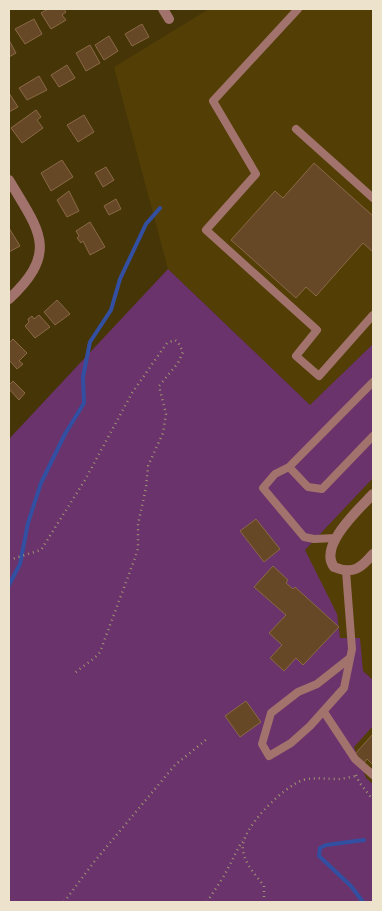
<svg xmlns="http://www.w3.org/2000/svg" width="382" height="911" viewBox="0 0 382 911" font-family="'PT Sans Narrow',sans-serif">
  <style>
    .built { fill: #533f06 }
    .green { fill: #6a336b }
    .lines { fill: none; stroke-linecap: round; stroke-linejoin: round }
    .stream { stroke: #324fa1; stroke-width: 4 }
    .building { fill: #664726; stroke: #8a6947 }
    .path { stroke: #a19472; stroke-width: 2.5; stroke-dasharray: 1 4; stroke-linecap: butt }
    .service { stroke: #a2736d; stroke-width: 8 }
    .minor { stroke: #a2736d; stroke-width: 10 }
  </style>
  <rect width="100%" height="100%" fill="#463507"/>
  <path class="built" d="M209 9H373V344L311 406 168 269 114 67Z
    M373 477V680L363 671 340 639 305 550Z
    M373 726V784L366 778 353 747Z"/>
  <path class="green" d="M168 269 310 405 373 344V478L305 550 337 614 340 638H360L363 671 373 680V726L354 747 366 778 373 784V902H9V439Z"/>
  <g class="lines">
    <path class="stream" d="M9 585 20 564 28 523 41 483 65 434 84 403 83 377 90 342 111 310 120 279 146 224 160 208
      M363 902 351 886 319 856 320 848 326 845 364 840"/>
  </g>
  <path class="building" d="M48 9H64L66 12 62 15 66 20 51 29 41 13Z
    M34 19 42 34 25 44 15 29Z
    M142 24 149 37 132 46 125 34Z
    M109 36 118 51 104 60 95 45Z
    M9 40 16 53 9 57Z
    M90 45 100 63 86 71 76 53Z
    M67 65 75 78 59 87 51 75Z
    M39 76 47 90 27 100 19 88Z
    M9 93 18 107 9 112Z
    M36 110 41 117 37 120 43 128 22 143 11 128Z
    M84 115 94 132 78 142 67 125Z
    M62 160 73 177 51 191 41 173Z
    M314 163 373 216V252L363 243 316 296 306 287 296 298 231 240 275 191 283 198Z
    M106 167 114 180 103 187 95 173Z
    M69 191 79 211 67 217 57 200Z
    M116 199 121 209 109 215 104 206Z
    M90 222 105 247 90 255 83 241 81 243 77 238 79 236 76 231Z
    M9 228 20 246 9 252Z
    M57 300 70 314 55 325 44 312Z
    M39 315 50 327 35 338 25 326 29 322 28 319 32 316 34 319Z
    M13 339 27 353 19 361 23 364 17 369 9 360V343Z
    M13 381 25 393 19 400 9 389V385Z
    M256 519 280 549 264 562 240 531Z
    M273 566 288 580 286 583 293 589 295 587 339 627 303 665 296 658 284 671 270 658 282 645 269 633 286 615 254 587Z
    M246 701 261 722 240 737 225 716Z
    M373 734V765L367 759 364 763 355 754Z"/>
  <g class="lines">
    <path class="path" d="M9 560 41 550 85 480 132 393 167 343 175 340 178 342 183 352 178 363 159 386 166 414 163 433 148 466 146 488 138 524V548L135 558 100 652C93 661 82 666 74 674
      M356 775 359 782 373 800
      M64 902 94 862 175 765 207 739
      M207 902 224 876 242 841
      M264 902V886C256 875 245 865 243 850 239 830 284 786 303 780 315 777 325 779 337 779 343 779 350 777 356 776"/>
    <path class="service" d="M298 9 213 101 256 174 206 230 317 330 296 356 319 376 373 315
      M296 129 373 198
      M289 467 308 487 322 489 373 436
      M335 538 314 539 304 537 263 488 275 474 289 467 373 382
      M346 571 352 649 344 688 310 726 291 743 269 756 262 744 271 713 298 692 317 684 350 658
      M324 712 355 759 373 775"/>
    <path class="minor" d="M163 9 169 19
      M9 180C39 231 60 251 9 299
      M373 494C359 509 318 546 334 567 353 575 361 568 373 554"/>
  </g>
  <rect width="382" height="911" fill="none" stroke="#ede3cc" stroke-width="20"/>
</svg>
